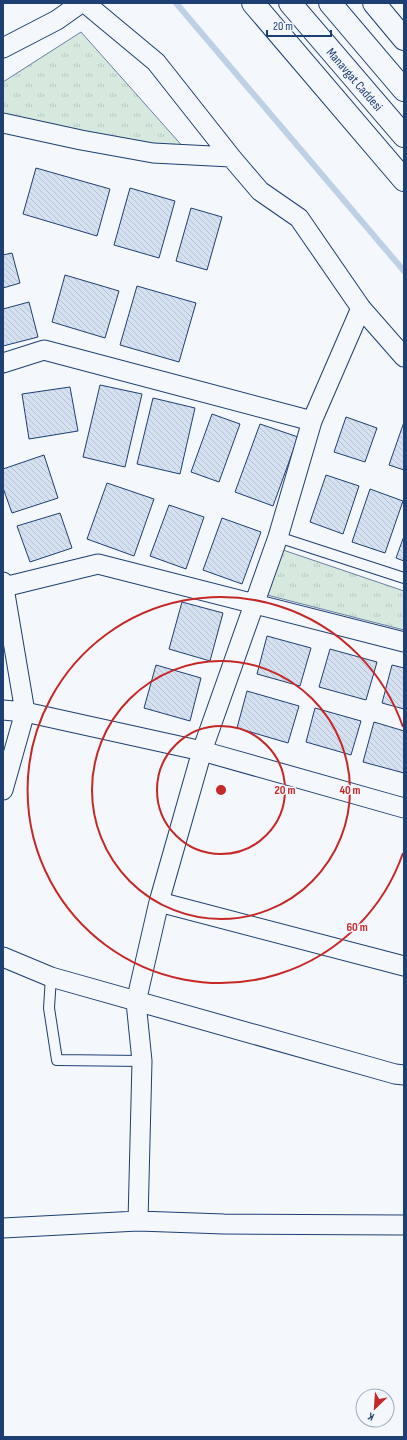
<svg xmlns="http://www.w3.org/2000/svg" width="407" height="1440" viewBox="0 0 407 1440" font-family="'Sofia Sans Condensed',sans-serif">
  <style>
    .park { fill: url(#park-tufts); stroke: #687fa3 }
    .lines { fill: none; stroke-linecap: round; stroke-linejoin: round }
    .stream { stroke: #bed0e5; stroke-width: 6 }
    .building { fill: url(#building-back-hatch); stroke: #1d3f73 }
    .lane-casing { stroke: #1d3f73; stroke-width: 12 }
    .street-casing { stroke: #1d3f73; stroke-width: 21 }
    .secondary-casing { stroke: #1d3f73; stroke-width: 24 }
    .highway-casing { stroke: #1d3f73; stroke-width: 24 }
    .lane { stroke: #f4f7fb; stroke-width: 10 }
    .street { stroke: #f4f7fb; stroke-width: 19 }
    .secondary { stroke: #f4f7fb; stroke-width: 22 }
    .highway { stroke: #f4f7fb; stroke-width: 22 }
    .ring { fill: none; stroke: #c62828; stroke-width: 2 }
    .labels { text-anchor: middle; stroke-width: 3; stroke-linejoin: round; paint-order: stroke }
    .street-label { font-size: 13px; fill: #1d3f73; stroke: #f4f7fb }
    .centre { fill: #c62828; stroke: #f4f7fb; stroke-width: 2 }
    .ring-label { font-size: 12px; text-anchor: middle; font-weight: bold; fill: #c62828; stroke: #f4f7fb; stroke-width: 3; stroke-linejoin: round; paint-order: stroke }
  </style>
  <defs>
    <pattern id="park-tufts" width="24" height="20" patternUnits="userSpaceOnUse"><rect width="24" height="20" fill="#d7e8df"/><path d="M3 7l-1-3M5 7V3M7 7l1-3M15 17l-1-3M17 17v-4M19 17l1-3" fill="none" stroke="#b8c8c3"/></pattern>
    <pattern id="building-back-hatch" width="6" height="6" patternUnits="userSpaceOnUse"><rect width="6" height="6" fill="#d5e0f0"/><path d="M-1 5l2 2M0 0l6 6M5-1l2 2" fill="none" stroke="#b6c1d1"/></pattern>
  </defs>
  <rect width="100%" height="100%" fill="#f4f7fb"/>
  <path class="park" d="M81 32 193 158 3 117V82Z
    M283 550 404 591V630L267 595Z"/>
  <g class="lines">
    <path class="stream" d="M176 3 404 271"/>
  </g>
  <path class="building" d="M36 168 110 189 97 236 23 214Z
    M130 188 175 201 159 258 114 245Z
    M191 208 222 217 207 270 176 261Z
    M12 253 20 283 3 288V255Z
    M65 275 119 291 105 338 52 322Z
    M137 286 196 303 179 362 120 345Z
    M29 302 38 337 3 346V309Z
    M100 385 142 394 125 467 83 457Z
    M70 387 78 431 29 439 22 394Z
    M153 398 195 408 180 474 137 464Z
    M212 414 240 424 219 482 191 472Z
    M346 417 377 428 365 462 334 452Z
    M404 422V470L389 465Z
    M260 424 298 437 273 506 235 492Z
    M44 455 58 498 12 513 3 488V469Z
    M326 475 359 486 343 534 310 522Z
    M107 483 154 499 134 556 87 539Z
    M370 489 403 501 385 553 352 542Z
    M169 505 204 517 186 569 150 556Z
    M60 513 72 548 30 562 17 526Z
    M222 518 261 532 242 584 203 570Z
    M404 536V561L396 558Z
    M182 602 223 613 210 661 169 649Z
    M267 636 311 648 300 686 257 674Z
    M330 649 377 662 366 700 319 687Z
    M156 665 201 678 190 721 144 708Z
    M392 665 404 668V709L382 703Z
    M247 691 299 706 288 743 237 728Z
    M315 708 361 721 351 755 306 742Z
    M374 722 404 731V773L363 762Z"/>
  <g class="lines">
    <g class="lane-casing">
      <path id="lane" d="M278 537 404 578
        M51 977 49 1008 57 1060 142 1061"/>
    </g>
    <g class="street-casing">
      <path id="street" d="M85 3 156 62 231 157
        M3 48 57 20 81 3
        M3 123 81 140 153 153 231 157 260 191 299 218 361 308 404 357
        M3 363 44 350 312 421
        M3 582 25 712 3 790
        M4 587 98 564 404 642
        M3 710 25 712 202 751 404 808
        M159 902 404 966
        M3 957 51 977 395 1074 404 1075
        M138 1221 142 1061 136 1002 159 902 202 751 278 537 312 421 361 308
        M3 1228 138 1221 224 1224 404 1225"/>
    </g>
    <g class="secondary-casing">
      <path id="secondary" d="M253 3 404 180
        M374 3 404 39"/>
    </g>
    <g class="highway-casing">
      <g id="highway">
        <path id="s1" d="M290 3 404 136"/>
        <path d="M330 3 404 90"/>
      </g>
    </g>
    <use href="#lane" class="lane"/>
    <use href="#street" class="street"/>
    <use href="#secondary" class="secondary"/>
    <use href="#highway" class="highway"/>
  </g>
  <g class="ring">
    <circle cx="221" cy="790" r="64"/>
    <circle cx="221" cy="790" r="129"/>
    <path d="M403 853A193 193 0 1 1 403 727"/>
  </g>
  <g class="labels">
    <g class="street-label">
      <text dy="5" stroke="none"><textPath href="#s1" startOffset="100">Manavgat Caddesi</textPath></text>
    </g>
  </g>
  <circle cx="221" cy="790" r="6" class="centre"/>
  <g class="ring-label">
    <text x="285" y="794">20 m</text>
    <text x="350" y="794">40 m</text>
    <text x="357" y="931">60 m</text>
  </g>
  <rect width="407" height="1440" fill="none" stroke="#1d3f73" stroke-width="8"/>
  <g transform="translate(375 1408) rotate(205)"><circle r="19" fill="#f4f7fb" stroke="#9eadc5"/>
  <path d="M0-3L7 15L0 10L-7 15Z" fill="#c62828"/>
  <text y="-6" font-size="11" font-weight="bold" text-anchor="middle" fill="#1d3f73">K</text>
  </g>
  <path d="M267 30v6h64v-6" fill="none" stroke="#1d3f73" stroke-width="2"/>
  <text x="273" y="30" font-size="12" fill="#1d3f73" stroke="#f4f7fb" stroke-width="3" paint-order="stroke">20 m</text>
</svg>
